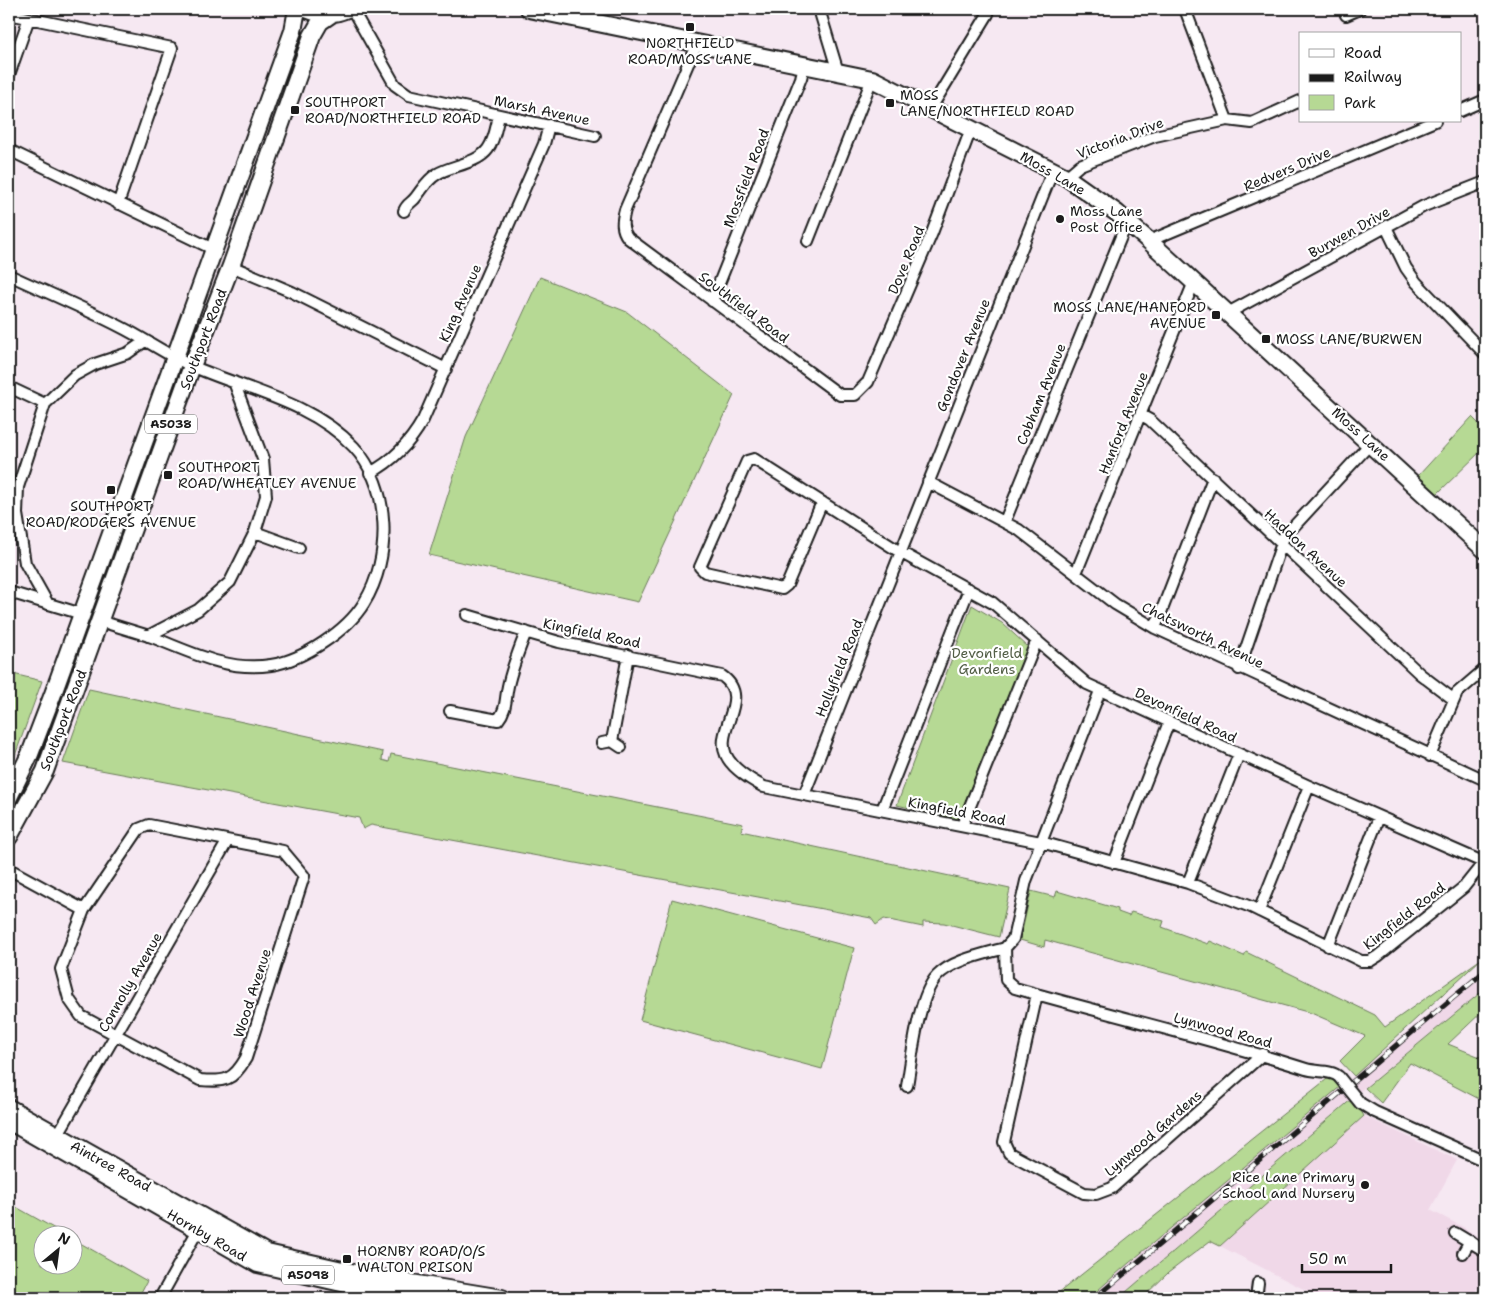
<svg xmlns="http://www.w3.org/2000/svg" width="1494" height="1307" viewBox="0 0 1494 1307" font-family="'Shantell Sans',sans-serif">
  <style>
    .built { fill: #f0d8e8 }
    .green { fill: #b6d994; stroke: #697a58 }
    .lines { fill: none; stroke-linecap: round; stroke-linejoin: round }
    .street-casing { stroke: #1c1c1c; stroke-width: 14 }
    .primary-casing { stroke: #1c1c1c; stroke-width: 20 }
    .street { stroke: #fff; stroke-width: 10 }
    .primary { stroke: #fff; stroke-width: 16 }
    .rail-casing { stroke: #1c1c1c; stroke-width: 5.5 }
    .rail { stroke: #fff; stroke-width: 4; stroke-dasharray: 11; stroke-linecap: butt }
    .street-bridge-casing { stroke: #1c1c1c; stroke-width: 14; stroke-linecap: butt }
    .street-bridge { stroke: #fff; stroke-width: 10 }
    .poi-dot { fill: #1c1c1c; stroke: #fff; stroke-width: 2 }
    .labels { text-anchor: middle; stroke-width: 4.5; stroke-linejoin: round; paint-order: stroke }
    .shield { fill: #fff; stroke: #606060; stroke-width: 1 }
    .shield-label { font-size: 12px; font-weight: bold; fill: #1c1c1c }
    .poi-label { font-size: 14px; fill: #1c1c1c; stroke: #fff; text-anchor: start }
    .street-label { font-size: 14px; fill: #1c1c1c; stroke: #fff }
    .park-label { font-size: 14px; fill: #525e46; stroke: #fff }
  </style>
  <rect width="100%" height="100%" fill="#f6e8f2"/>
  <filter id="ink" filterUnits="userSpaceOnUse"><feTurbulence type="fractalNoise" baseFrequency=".02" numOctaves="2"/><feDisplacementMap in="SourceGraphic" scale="10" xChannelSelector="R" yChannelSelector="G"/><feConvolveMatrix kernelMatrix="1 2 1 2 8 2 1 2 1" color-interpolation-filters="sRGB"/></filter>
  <g filter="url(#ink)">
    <path class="built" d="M1485 967V989L1358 1093 1119 1298H1089L1123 1268Z
      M1364 1116 1457 1160 1430 1210 1463 1227 1485 1242V1277L1471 1298H1321L1220 1246Z"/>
    <path class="green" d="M540 277 627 312 734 395 638 602 429 555 466 437Z
      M1472 417 1485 430V447L1437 494 1418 476Z
      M972 605 1002 623 1028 647 958 819 897 805Z
      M9 673 42 681 13 761 9 760Z
      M89 689 383 752 382 760 389 762 391 754 743 824 741 831 1010 889 999 937 944 923 923 922V927L884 919 876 925 871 918 371 825 363 829 359 818 63 763Z
      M1031 891 1055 897 1057 891 1118 909V912L1129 916 1131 912 1164 921 1162 927 1208 944 1210 941 1244 956 1246 952 1375 1015 1385 1027 1481 959 1354 1076 1340 1061 1365 1036 1311 1013 1045 940 1044 947 1020 940Z
      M672 899 854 948 822 1069 640 1020Z
      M1485 989V1009L1448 1044 1485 1059V1102L1410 1063 1381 1103 1365 1088Z
      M1334 1078 1341 1086 1123 1268 1089 1298H1052L1327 1079Z
      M1353 1098 1364 1116 1220 1246 1210 1241 1168 1273 1142 1298H1119Z
      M9 1203 64 1234H42V1264H72L73 1239 147 1281 138 1298H9Z"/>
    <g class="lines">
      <g class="street-casing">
        <path id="street" d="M352 9 395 85 409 95 595 136
          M819 9 838 72
          M1185 9 1227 120
          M9 14 172 48 118 204
          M1346 15 1360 9
          M697 43 625 210C622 221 621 229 628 238L840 395H855L868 382 932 233 971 129
          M9 75 29 18
          M931 108 988 14 986 9
          M1460 111 1485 100
          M9 150 215 250
          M1066 177 1080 165 1155 136 1227 120 1252 123 1300 101
          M404 211C407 203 412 203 416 197 423 188 427 180 437 174 452 165 477 164 488 149 495 139 496 127 499 116
          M1386 227 1406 268 1416 282 1485 354
          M808 241 872 79
          M1149 241 1435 121
          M231 266 292 292 446 369
          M9 275C46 292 84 308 121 327 145 339 167 355 192 366 246 390 312 402 354 447 391 487 392 558 364 603 347 631 303 660 271 665 226 672 189 651 149 636 133 631 116 626 100 621
          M712 301 801 78 804 66
          M1228 313 1424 206 1485 182
          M9 387 45 404
          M1141 415 1150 420 1420 674 1453 699
          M370 473C393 461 410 443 423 420L544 144 549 125
          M928 482 1019 530 1115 604 1155 628 1485 780
          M822 502 787 585 782 589 705 572 700 567 747 461 754 459 900 552 993 603 1087 684 1309 786 1485 863
          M1005 521 1127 222
          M255 532 299 548
          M1076 573 1194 282
          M9 592 82 614
          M48 604 25 563 17 514 18 487 45 404 75 375 95 364 128 353 145 341
          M467 615 559 642 722 676C753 698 714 729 726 755 732 769 751 780 764 787L1041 842 1188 883 1251 907 1361 961H1370L1378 956 1464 887 1484 862
          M1155 628 1213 478
          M148 636 198 610 230 582 255 532 266 496 263 459 234 382
          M1239 669 1284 537 1371 443
          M1100 691 1026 881 1013 939 1005 948 1006 980 1015 988C1112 1016 1210 1038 1306 1069 1316 1072 1332 1070 1339 1077
          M450 711 498 720C507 709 505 699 508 686 512 667 519 650 526 632
          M612 741 628 655
          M602 743 612 741 621 747
          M1430 756 1457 693 1485 669
          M804 795 1053 170
          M882 810 969 589
          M149 825 283 851 304 876 246 1058C233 1081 225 1082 200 1080L81 1016 69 999 61 969 84 910 139 829Z
          M962 826 1037 640
          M1114 863 1169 722
          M9 869 84 910
          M1188 883 1239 754
          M1259 911 1309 786
          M1328 946 1379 817
          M1037 994 1004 1142 1009 1153 1084 1193 1096 1194 1112 1188 1263 1054
          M907 1086C912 1057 918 996 937 976 952 960 985 954 1005 948
          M1360 1103 1375 1112 1485 1161
          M57 1136 227 842
          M1455 1233 1485 1251
          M1463 1253 1470 1241
          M160 1298 198 1230
          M1256 1298 1258 1283"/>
      </g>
      <g class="primary-casing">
        <path id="primary" d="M306 9C320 15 334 15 347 9
          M529 9 872 79 1066 177 1117 213 1149 241 1485 550
          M9 797 30 754 53 694 293 31 297 9
          M9 837 45 771 192 366 231 266 312 36 320 22 333 13
          M9 1108 267 1253 369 1276 502 1298
          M9 1121 258 1264 368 1289 425 1298"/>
      </g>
      <use href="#street" class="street"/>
      <use href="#primary" class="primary"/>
      <g class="rail-casing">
        <path id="rail" d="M1095 1298 1485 971"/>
      </g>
      <use href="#rail" class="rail"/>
      <g class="street-bridge-casing">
        <path id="street-bridge" d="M1339 1077 1360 1103"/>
      </g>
      <use href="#street-bridge" class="street-bridge"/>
    </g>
  </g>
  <g class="poi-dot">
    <rect x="685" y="22" width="10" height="10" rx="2.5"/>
    <rect x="885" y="98" width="10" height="10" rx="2.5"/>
    <rect x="290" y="105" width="10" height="10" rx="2.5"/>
    <circle cx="1060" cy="219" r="5"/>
    <rect x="1211" y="310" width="10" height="10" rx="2.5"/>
    <rect x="1261" y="334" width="10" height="10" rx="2.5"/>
    <rect x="163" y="470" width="10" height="10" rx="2.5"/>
    <rect x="106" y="485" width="10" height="10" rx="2.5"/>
    <circle cx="1365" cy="1185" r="5"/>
    <rect x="342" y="1254" width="10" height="10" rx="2.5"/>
  </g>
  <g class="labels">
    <g class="shield">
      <rect x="145" y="414.5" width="52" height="19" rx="4"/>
      <rect x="282" y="1265.5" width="52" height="19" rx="4"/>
    </g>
    <g class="shield-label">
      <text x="171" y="428">A5038</text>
      <text x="308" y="1279">A5098</text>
    </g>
    <g class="poi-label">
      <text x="690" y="48" text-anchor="middle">NORTHFIELD<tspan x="690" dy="16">ROAD/MOSS LANE</tspan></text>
      <text x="900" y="100">MOSS<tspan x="900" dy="16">LANE/NORTHFIELD ROAD</tspan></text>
      <text x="305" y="107">SOUTHPORT<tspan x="305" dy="16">ROAD/NORTHFIELD ROAD</tspan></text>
      <text x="1070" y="216">Moss Lane<tspan x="1070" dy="16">Post Office</tspan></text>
      <text x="1206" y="312" text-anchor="end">MOSS LANE/HANFORD<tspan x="1206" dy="16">AVENUE</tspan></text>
      <text x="1276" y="344">MOSS LANE/BURWEN</text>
      <text x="178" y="472">SOUTHPORT<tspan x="178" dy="16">ROAD/WHEATLEY AVENUE</tspan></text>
      <text x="111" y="511" text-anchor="middle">SOUTHPORT<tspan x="111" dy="16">ROAD/RODGERS AVENUE</tspan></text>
      <text x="1355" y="1182" text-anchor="end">Rice Lane Primary<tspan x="1355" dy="16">School and Nursery</tspan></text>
      <text x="357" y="1256">HORNBY ROAD/O/S<tspan x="357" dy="16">WALTON PRISON</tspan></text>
    </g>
    <g class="street-label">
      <text transform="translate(542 110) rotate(12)" y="5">Marsh Avenue</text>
      <text transform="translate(1120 138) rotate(-21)" y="5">Victoria Drive</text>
      <text transform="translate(1287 169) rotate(-23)" y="5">Redvers Drive</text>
      <text transform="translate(1053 173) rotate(30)" y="5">Moss Lane</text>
      <text transform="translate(746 178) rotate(-69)" y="5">Mossfield Road</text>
      <text transform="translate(1349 232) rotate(-29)" y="5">Burwen Drive</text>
      <text transform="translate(906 260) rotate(-67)" y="5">Dove Road</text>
      <text transform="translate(460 303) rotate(-66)" y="5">King Avenue</text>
      <text transform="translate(744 307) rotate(37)" y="5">Southfield Road</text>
      <text transform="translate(203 339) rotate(-69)" y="5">Southport Road</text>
      <text transform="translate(963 355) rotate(-68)" y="5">Gondover Avenue</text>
      <text transform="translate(1041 394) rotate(-68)" y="5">Cobham Avenue</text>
      <text transform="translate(1123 423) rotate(-68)" y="5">Hanford Avenue</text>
      <text transform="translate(1361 434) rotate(42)" y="5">Moss Lane</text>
      <text transform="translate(1306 548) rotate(43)" y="5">Haddon Avenue</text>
      <text transform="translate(592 633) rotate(12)" y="5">Kingfield Road</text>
      <text transform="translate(1203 635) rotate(26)" y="5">Chatsworth Avenue</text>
      <text transform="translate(839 668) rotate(-68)" y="5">Hollyfield Road</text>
      <text transform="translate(1186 715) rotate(25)" y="5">Devonfield Road</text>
      <text transform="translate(63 720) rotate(-69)" y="5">Southport Road</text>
      <text transform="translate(957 811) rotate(11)" y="5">Kingfield Road</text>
      <text transform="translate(1404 916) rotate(-38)" y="5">Kingfield Road</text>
      <text transform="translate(130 982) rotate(-60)" y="5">Connolly Avenue</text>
      <text transform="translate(252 993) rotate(-72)" y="5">Wood Avenue</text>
      <text transform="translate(1223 1030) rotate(15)" y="5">Lynwood Road</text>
      <text transform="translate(1153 1133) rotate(-41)" y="5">Lynwood Gardens</text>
      <text transform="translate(111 1166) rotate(29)" y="5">Aintree Road</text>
      <text transform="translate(207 1235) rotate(30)" y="5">Hornby Road</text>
    </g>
    <g class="park-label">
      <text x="987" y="658">Devonfield<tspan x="987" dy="16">Gardens</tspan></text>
    </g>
  </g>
  <rect width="1494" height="1307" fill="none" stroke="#fff" stroke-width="30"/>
  <rect x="15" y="15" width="1464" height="1277" fill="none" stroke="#1c1c1c" stroke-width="2" filter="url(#ink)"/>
  <rect x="1299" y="32" width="162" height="90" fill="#ffffff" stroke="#a4a4a4"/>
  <rect x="1309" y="49" width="25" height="8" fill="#ffffff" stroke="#a4a4a4"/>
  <text x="1344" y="58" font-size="15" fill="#1c1c1c">Road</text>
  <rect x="1309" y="74" width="25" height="8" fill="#1c1c1c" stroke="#a4a4a4"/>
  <text x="1344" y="82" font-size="15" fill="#1c1c1c">Railway</text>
  <rect x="1309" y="95" width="25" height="15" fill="#b6d994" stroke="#a4a4a4"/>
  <text x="1344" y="108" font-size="15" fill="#1c1c1c">Park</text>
  <g transform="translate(58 1250) rotate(29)"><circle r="24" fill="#ffffff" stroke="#a4a4a4"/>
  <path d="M0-4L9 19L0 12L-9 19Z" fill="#1c1c1c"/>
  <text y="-8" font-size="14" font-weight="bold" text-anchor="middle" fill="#1c1c1c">N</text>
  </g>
  <path d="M1302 1264v8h89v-8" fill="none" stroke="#1c1c1c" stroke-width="2.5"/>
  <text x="1309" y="1264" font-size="15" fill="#1c1c1c" stroke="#ffffff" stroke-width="4" paint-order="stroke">50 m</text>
</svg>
